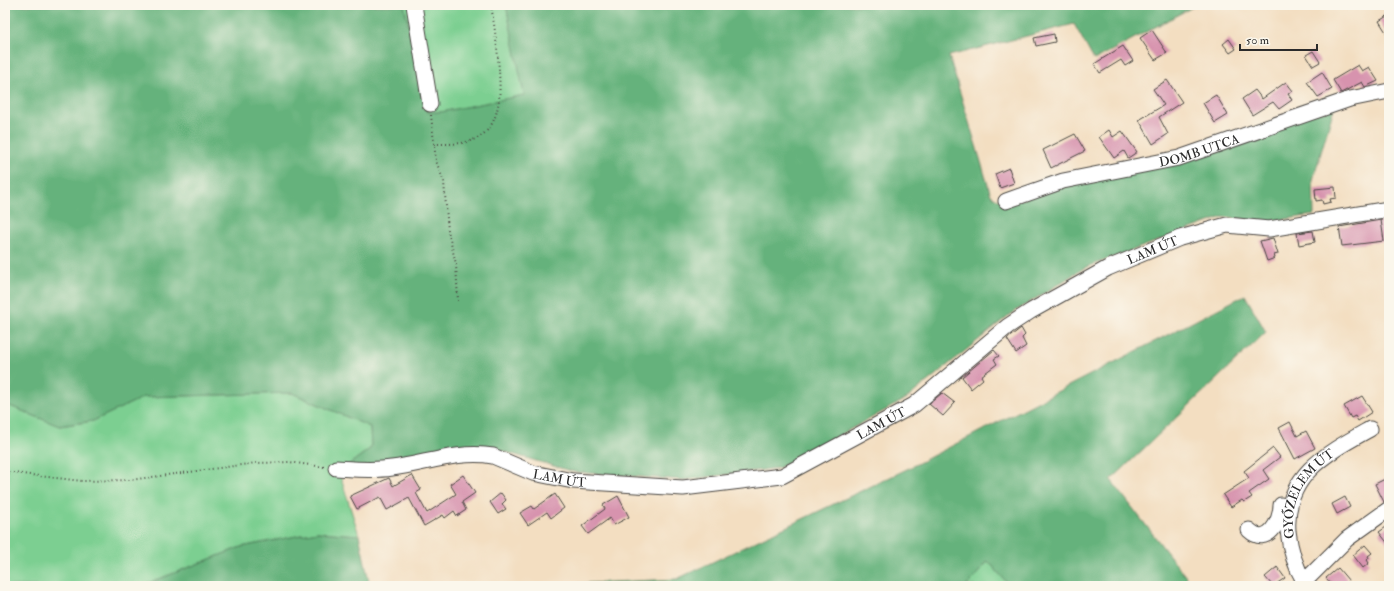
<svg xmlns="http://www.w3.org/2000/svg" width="1394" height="591" viewBox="0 0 1394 591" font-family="'IM FELL Double Pica',serif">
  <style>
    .green { fill: #7ccf91; stroke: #547d5e }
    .forest { fill: #65b27b; stroke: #486e53 }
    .building { fill: #d793ae }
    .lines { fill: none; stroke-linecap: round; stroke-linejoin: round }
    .minor-casing { stroke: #494642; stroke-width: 17 }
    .path { stroke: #494642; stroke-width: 2; stroke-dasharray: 1 3; stroke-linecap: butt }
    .minor { stroke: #fff; stroke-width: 15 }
    .labels { text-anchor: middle; stroke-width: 3.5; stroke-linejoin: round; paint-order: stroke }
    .street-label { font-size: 13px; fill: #2b2b2b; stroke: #fbf7ec }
  </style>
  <rect width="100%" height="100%" fill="#fbf7ec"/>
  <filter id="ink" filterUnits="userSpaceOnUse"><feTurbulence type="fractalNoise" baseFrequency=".025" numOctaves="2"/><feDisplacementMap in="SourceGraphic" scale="8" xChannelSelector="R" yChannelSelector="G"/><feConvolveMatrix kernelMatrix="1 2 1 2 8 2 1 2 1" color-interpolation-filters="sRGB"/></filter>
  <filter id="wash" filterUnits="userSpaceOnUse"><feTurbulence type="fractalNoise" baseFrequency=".012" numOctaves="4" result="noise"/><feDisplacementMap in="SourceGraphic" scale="16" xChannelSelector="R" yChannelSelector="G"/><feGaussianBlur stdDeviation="0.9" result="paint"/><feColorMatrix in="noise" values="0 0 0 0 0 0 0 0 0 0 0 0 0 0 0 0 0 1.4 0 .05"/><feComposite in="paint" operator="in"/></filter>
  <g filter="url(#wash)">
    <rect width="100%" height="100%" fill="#f3dec1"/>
    <path class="green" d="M404 5H506L525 95 441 112H427Z
      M292 393 370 427 371 448 339 472 359 535 317 532 241 547 141 586H5V404L60 426 93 421 144 397Z
      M988 561 1010 586H967Z"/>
    <path class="forest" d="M5 5H404L427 112H441L524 95 506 5H1196L1094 60 1074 24 949 56 991 195 1005 204 1334 108 1313 180 1314 215 1266 222 1223 217 1084 268 1008 316 906 399 779 468 684 480 574 472 492 448 452 447 339 472 371 448 370 427 292 393 144 397 93 421 59 426 5 404Z
      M1245 295 1266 332 1111 480 1193 586H1010L988 561 967 586H521L677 579 907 469Z
      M317 532 359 535 370 586H141L241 547Z"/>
    <g id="blocks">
      <path class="building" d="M1389 15V37L1379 21Z
        M1152 30 1167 53 1155 60 1140 38Z
        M1054 34 1055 42 1036 46 1034 38Z
        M1229 39 1236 49 1230 53 1223 44Z
        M1123 46 1133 61 1125 66 1121 60 1100 73 1094 64Z
        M1313 51 1320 62 1313 66 1306 55Z
        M1358 65 1362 71 1369 67 1378 81 1365 87 1362 82 1341 93 1333 80Z
        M1322 72 1332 89 1318 97 1307 82Z
        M1167 80 1182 102 1159 117 1168 134 1153 144 1139 120 1164 105 1153 89Z
        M1286 82 1293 91 1288 94 1292 100 1279 109 1273 102 1252 115 1242 99 1255 90 1262 99Z
        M1216 95 1228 115 1215 123 1203 103Z
        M1109 130 1113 137 1122 131 1137 152 1128 158 1124 151 1114 158 1099 137Z
        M1075 134 1085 151 1051 168 1043 150Z
        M1009 168 1014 183 1000 188 995 174Z
        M1335 187 1336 198 1330 199 1331 202 1323 204 1322 200 1316 201 1315 189Z
        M1381 220 1384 241 1342 246 1339 227Z
        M1313 231 1315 242 1299 245 1297 233Z
        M1273 238 1278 254 1274 255 1275 258 1267 261 1260 241Z
        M1021 328 1025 335 1022 338 1026 346 1016 353 1007 339Z
        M994 350 999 356 994 359 997 364 981 376 983 379 971 389 962 377Z
        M942 393 955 403 943 416 929 404Z
        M1362 396 1372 412 1358 421 1355 416 1351 418 1344 406Z
        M1290 422 1297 436 1306 431 1315 448 1295 459 1279 428Z
        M1273 448 1280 457 1263 470 1269 479 1249 493 1252 497 1244 502 1242 500 1231 507 1223 495 1249 478 1244 471Z
        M412 475 421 490 416 493 427 513 456 494 450 484 463 475 475 493 462 502 466 510 457 516 454 511 445 518 443 515 424 526 409 498 387 510 380 497 357 509 350 496 389 478 393 486Z
        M1385 479 1389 487V500L1384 502 1375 484Z
        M501 493 506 500 502 504 506 509 498 514 490 502Z
        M555 494 564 508 551 518 547 512 528 525 520 513 532 506 534 509Z
        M618 496 629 517 614 525 610 518 588 534 582 526 605 509 603 505Z
        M1345 497 1350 507 1337 514 1332 504Z
        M1389 525V545L1379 532Z
        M1365 545 1372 553 1368 556 1369 558 1367 560 1369 563 1363 568 1353 555Z
        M1277 567 1285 578 1273 586 1265 577Z
        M1338 568 1349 581 1343 586H1333L1326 578Z"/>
    </g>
  </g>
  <g filter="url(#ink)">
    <use href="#blocks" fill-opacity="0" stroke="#494642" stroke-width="1"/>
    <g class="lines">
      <g class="minor-casing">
        <g id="minor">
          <path d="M414 5 430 104"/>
          <path id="s1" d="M1006 201 1063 181 1179 158 1350 99 1389 91"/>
          <path id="s2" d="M336 468C354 469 373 471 392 468 425 464 458 450 493 456L533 473 573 481 683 488 782 476 914 405 1008 326 1031 311 1108 268 1180 238 1227 225 1269 229 1389 209"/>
          <path d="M1249 530C1267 547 1281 522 1281 505"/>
          <path id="s3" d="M1304 581C1295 566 1290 549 1288 531 1284 475 1327 453 1370 429"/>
          <path d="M1300 586 1347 539 1389 509"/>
        </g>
      </g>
      <path class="path" d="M431 115 436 161 444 182 448 231 456 264 458 301
        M434 144C450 144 468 145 482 135 491 129 496 117 498 106 503 85 495 28 491 5
        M5 472 82 481 130 480 256 463 289 462 324 467"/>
      <use href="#minor" class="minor"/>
    </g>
  </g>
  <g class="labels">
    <g class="street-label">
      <text dy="5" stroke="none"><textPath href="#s1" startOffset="200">DOMB UTCA</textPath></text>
      <text dy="5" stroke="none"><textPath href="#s2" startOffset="889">LAM ÚT</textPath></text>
      <text dy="5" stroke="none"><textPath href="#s2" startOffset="565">LAM ÚT</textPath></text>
      <text dy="5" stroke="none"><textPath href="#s2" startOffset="229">LAM ÚT</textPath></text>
      <text dy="5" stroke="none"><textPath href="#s3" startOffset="97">GYŐZELEM ÚT</textPath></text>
    </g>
  </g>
  <rect width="1394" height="591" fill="none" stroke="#fbf7ec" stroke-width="20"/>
  <path d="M1240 44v6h77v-6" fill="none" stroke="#2b2b2b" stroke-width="2"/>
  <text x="1246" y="44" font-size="12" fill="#2b2b2b" stroke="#fbf7ec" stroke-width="3" paint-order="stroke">50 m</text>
</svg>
